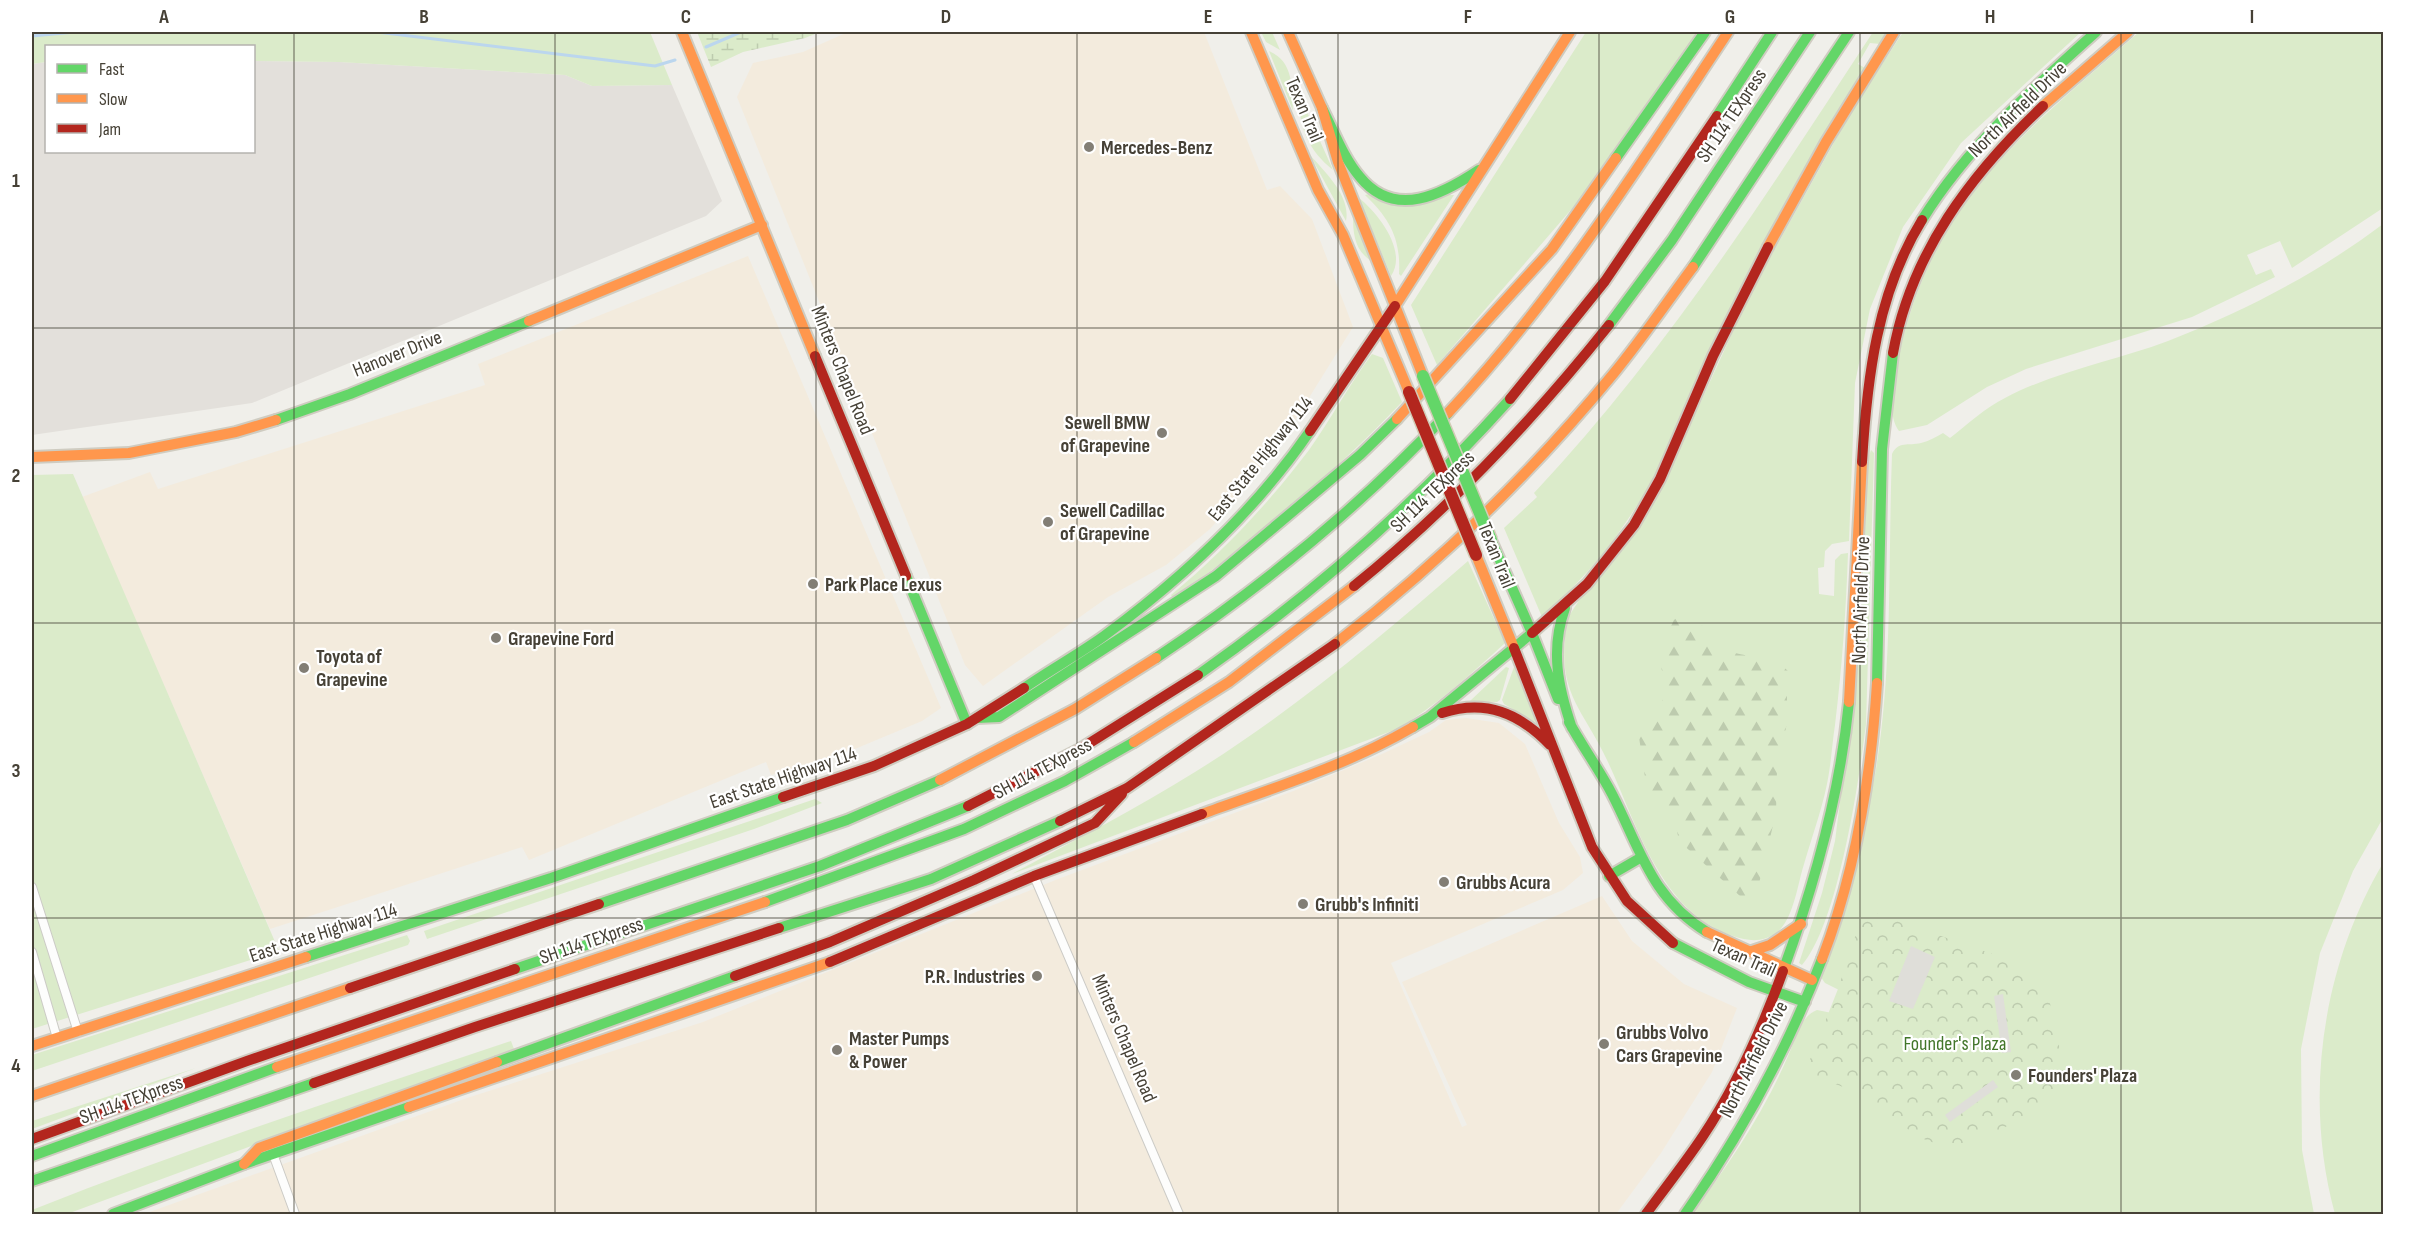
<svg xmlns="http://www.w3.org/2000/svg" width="2415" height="1246" viewBox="0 0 2415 1246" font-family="'Sofia Sans Condensed',sans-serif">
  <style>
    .commercial { fill: #f3ebdd }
    .industrial { fill: #e3e0db }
    .grass { fill: #dbebca }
    .forest { fill: url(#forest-firs) }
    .wetland { fill: url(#wetland-marsh) }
    .park { fill: url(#park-crowns) }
    .parking { fill: #dfded9 }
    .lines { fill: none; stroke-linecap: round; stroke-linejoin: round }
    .stream { stroke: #bbd6ee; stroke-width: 3 }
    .street-casing { stroke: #cccbc6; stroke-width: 10 }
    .fast-casing { stroke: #cfccc1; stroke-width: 14 }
    .slow-casing { stroke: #cfccc1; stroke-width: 14 }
    .jam-casing { stroke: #cfccc1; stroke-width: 14 }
    .street { stroke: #fdfdfc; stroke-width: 8 }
    .fast { stroke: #63d668; stroke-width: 10 }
    .slow { stroke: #ff974d; stroke-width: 10 }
    .jam { stroke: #b3261e; stroke-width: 10 }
    .fast-bridge-casing { stroke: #d2ccb7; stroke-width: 15; stroke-linecap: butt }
    .jam-bridge-casing { stroke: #d2ccb7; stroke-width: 15; stroke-linecap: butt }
    .fast-bridge { stroke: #63d668; stroke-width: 12 }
    .jam-bridge { stroke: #b3261e; stroke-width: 12 }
    .grid { fill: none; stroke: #464136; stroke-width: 1.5; stroke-opacity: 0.55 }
    .poi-dot { fill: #827e75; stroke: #fff; stroke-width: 2 }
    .labels { text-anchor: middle; stroke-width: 4.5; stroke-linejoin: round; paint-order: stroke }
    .street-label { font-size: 20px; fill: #464136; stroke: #fff }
    .poi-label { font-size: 20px; font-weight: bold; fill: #464136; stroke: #fff; text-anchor: start }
    .park-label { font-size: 20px; fill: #42762a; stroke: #fff }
    .neatline { fill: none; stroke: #464136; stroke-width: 2 }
    .grid-label { font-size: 20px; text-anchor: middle; font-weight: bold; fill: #464136 }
  </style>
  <defs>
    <pattern id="forest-firs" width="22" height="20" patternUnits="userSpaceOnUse" patternTransform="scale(1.5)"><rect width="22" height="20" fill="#dbebca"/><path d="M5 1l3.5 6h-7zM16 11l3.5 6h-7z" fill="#bdcbae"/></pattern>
    <pattern id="wetland-marsh" width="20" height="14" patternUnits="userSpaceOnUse" patternTransform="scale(1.5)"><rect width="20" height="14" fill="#dbebca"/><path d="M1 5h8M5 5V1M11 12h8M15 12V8" fill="none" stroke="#bdcbae"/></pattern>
    <pattern id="park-crowns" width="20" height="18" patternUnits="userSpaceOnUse" patternTransform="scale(1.5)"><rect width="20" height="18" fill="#dbebca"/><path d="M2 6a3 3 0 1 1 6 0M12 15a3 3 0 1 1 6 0" fill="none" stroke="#bdcbae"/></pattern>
  </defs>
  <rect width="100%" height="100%" fill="#f0efea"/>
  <path class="commercial" d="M848 32H1204L1267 190 1280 186 1312 219 1353 327 1274 454 1210 529 1166 565 1108 597 983 686 965 665 737 97 753 63 803 52Z
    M748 256 941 708 922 721 826 761 771 775 766 762 529 860 522 847 270 929 82 497 150 472 158 489 485 385 478 364Z
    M1466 718 1499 723 1525 744 1559 823 1580 857 1583 873 1563 890 1391 963 1462 1127 1467 1125 1402 982 1602 896 1632 941 1684 984 1737 1008 1712 1072 1661 1153 1616 1214H144L467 1098 703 1022 1058 879 1296 790 1382 754 1429 732 1446 720Z"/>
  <path class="industrial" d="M254 61 339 62 565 75 592 86 672 85 722 201 706 216 252 403 32 435V64L46 62V152H254Z"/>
  <path class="grass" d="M32 32H650L672 85 592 86 565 75 339 62 254 61V46H46V62L32 64Z
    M1261 32H1272L1280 50 1266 42Z
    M1586 32H1697L1645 110 1582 197 1437 365 1411 305Z
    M1873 32H1888L1880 44 1870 43 1858 64 1865 68 1653 479C1618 539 1592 571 1542 617L1504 528 1537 497 1534 493C1665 354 1769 191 1873 32Z
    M1903 32H2081L1961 143 1903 227 1870 309 1855 383 1849 541 1832 544 1825 551 1824 567 1818 568 1819 594 1834 596 1835 560 1841 554 1848 553C1846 611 1842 668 1835 725 1832 745 1831 765 1827 784 1821 813 1810 842 1802 871 1797 889 1792 922 1776 933 1762 943 1748 941 1733 936 1659 911 1637 823 1607 760 1586 714 1559 695 1565 639L1562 638 1567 619 1685 436 1752 290 1851 112Z
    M2139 32H2383V208L2292 268 2280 241 2247 255 2256 275 2271 269 2275 277 2192 317 2026 369 1987 387 1927 425 1899 431C1886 414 1894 381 1898 361 1929 203 2025 132 2139 32Z
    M1269 51C1294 61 1292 89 1293 111Z
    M1299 94 1333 170C1308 150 1298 126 1299 94Z
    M1310 155C1325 172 1351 196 1346 221Z
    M1369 194C1410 216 1417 194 1454 195L1401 276 1399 274C1401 239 1390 219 1365 195Z
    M1359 198C1378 213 1408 251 1391 276Z
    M1353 216 1371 261C1355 250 1353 235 1353 216Z
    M2383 224V818L2353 871 2320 953 2301 1049 2302 1150 2314 1214H1692C1728 1165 1764 1113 1788 1056 1795 1041 1800 1016 1817 1010L1832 1013 1841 991 1825 983 1820 976C1842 907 1864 840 1876 769 1893 666 1888 558 1892 454 1898 441 1908 446 1921 443 1929 441 1936 437 1943 433L1950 438C1968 424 1985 408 2005 398 2056 371 2115 361 2168 341 2245 311 2318 273 2383 224Z
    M1372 354 1383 358 1402 402C1332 475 1255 540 1173 599L1171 595C1223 552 1268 504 1309 450 1331 419 1349 385 1372 354Z
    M1871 450 1874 453 1866 724C1859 781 1838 924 1802 965L1799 963 1822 893 1835 841 1860 646 1868 459Z
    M73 474 279 951 32 1029V475Z
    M1468 561 1505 643C1470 675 1437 705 1397 729L1012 874C1073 841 1136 809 1195 772 1292 712 1382 636 1468 561Z
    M1506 667 1509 668 1500 700 1497 702 1470 701Z
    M1514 667 1536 720 1535 722 1504 704 1502 700Z
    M815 799 822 803 754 829 427 939 424 931Z
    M2383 863V1214H2335C2303 1097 2322 967 2383 863Z
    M407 935 410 941 408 945 32 1071V1055Z
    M511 1041 514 1049 67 1214H32V1210C189 1148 350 1095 511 1041Z
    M196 1068 32 1129V1121Z"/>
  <path class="forest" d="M1683 613C1705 619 1711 645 1728 651 1750 659 1784 655 1794 681L1787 688V723L1777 770 1776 813 1756 896H1740L1679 841 1675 821 1666 806 1654 801 1647 791 1639 737 1667 693 1658 653 1674 620Z"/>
  <path class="wetland" d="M697 32H820L805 38 743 52 711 67Z"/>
  <path class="park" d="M1864 909 1998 956 2035 978 2048 994 2067 1083C2026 1112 1971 1166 1918 1136L1848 1089 1805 1072 1838 989Z"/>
  <path class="parking" d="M1911 946 1935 957 1913 1009 1889 1001Z
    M2003 994 2011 1052 2002 1053 1994 996Z
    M1993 1080 1998 1087 1950 1122 1945 1115Z"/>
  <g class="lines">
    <path class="stream" d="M377 32 655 66 675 60
      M32 36 75 32
      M706 47 741 32"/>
    <g class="street-casing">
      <path id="street" d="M1034 876 1179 1214
        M32 887 78 1032
        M32 952 57 1038
        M273 1154 295 1214"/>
    </g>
    <g class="fast-casing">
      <path id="fast" d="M1322 108C1334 131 1343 157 1360 177 1395 220 1443 194 1479 170
        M1717 116 1772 32
        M1616 158 1705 32
        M1922 220C1968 146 2032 89 2096 32
        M1693 267 1849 32
        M1609 325 1672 240 1810 32
        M276 420 350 394 529 321
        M1491 540 1532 633
        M906 576 967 724
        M1565 608C1550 650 1558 687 1572 728
        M1156 658C1262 587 1360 507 1448 413
        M1198 675C1312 595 1417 503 1510 399
        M1877 683 1882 449 1893 353
        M1024 688C1050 670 1079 654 1104 636 1183 578 1255 511 1310 431
        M977 718 999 717 1216 576 1360 455 1397 419
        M1569 722C1582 746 1599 769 1612 794 1640 848 1651 898 1707 932
        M1413 727 1430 717 1532 633 1558 699
        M1609 876 1640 858
        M765 902 964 829 1065 781 1134 742
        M599 904 847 820 940 780
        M779 928 931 879 1060 821
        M1673 943 1749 982 1805 1002
        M306 957 551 878 783 797
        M515 969 820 866 968 806
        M1783 971C1814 886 1840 793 1849 702
        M497 1062 735 976
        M32 1156 277 1067
        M32 1181 314 1083
        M113 1214 244 1164 409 1107
        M1685 1214C1741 1134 1787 1051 1822 959"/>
    </g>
    <g class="slow-casing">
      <path id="slow" d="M682 32 815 356
        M1251 32 1318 190 1343 235 1409 392
        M1288 32 1322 108 1338 162 1423 376
        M2043 106 2128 32
        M1768 247 1826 142 1894 32
        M1395 306 1570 32
        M529 321 762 225
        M1448 413C1556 298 1641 163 1728 32
        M1397 419 1552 249 1616 158
        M32 457 129 453 236 432 276 420
        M1476 555 1514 648
        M1335 644C1438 564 1531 474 1614 373 1642 339 1667 302 1693 267
        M1849 702 1862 462
        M1134 742 1229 682 1354 586
        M940 780 1075 709 1156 658
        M1202 814C1273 788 1348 765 1413 727
        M1707 932 1812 980
        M1749 952 1770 945 1801 924
        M1822 959C1856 871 1871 778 1877 683
        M32 1046 306 957
        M277 1067 765 902
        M32 1096 350 988
        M409 1107 830 962
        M244 1164 259 1148 497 1062"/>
    </g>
    <g class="jam-casing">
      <path id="jam" d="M1893 353C1911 253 1971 174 2043 106
        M815 356 906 576
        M1510 399 1605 281 1717 116
        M1310 431 1395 306
        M1862 462C1867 378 1877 293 1922 220
        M1354 586C1449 509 1533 420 1609 325
        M1532 633 1587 584 1634 525 1660 479 1713 356 1768 247
        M1514 648 1592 847 1627 901 1673 943
        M1442 713C1486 699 1519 713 1550 745
        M783 797 874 766 967 724 1024 688
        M968 806 1080 749 1198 675
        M1060 821 1127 788 1335 644
        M830 962 1034 876 1202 814
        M735 976 830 942 974 880 1095 823 1122 794
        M350 988 599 904
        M314 1083 475 1027 779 928
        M32 1139 247 1061 515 969
        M1646 1214C1665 1188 1685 1163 1703 1136 1737 1085 1762 1029 1783 971"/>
    </g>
    <use href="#street" class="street"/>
    <use href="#fast" class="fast"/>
    <use href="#slow" class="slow"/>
    <use href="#jam" class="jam"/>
    <g class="fast-bridge-casing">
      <path id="fast-bridge" d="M1423 376 1491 540"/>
    </g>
    <g class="jam-bridge-casing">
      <path id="jam-bridge" d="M1409 392 1476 555"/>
    </g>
    <use href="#fast-bridge" class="fast-bridge"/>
    <use href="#jam-bridge" class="jam-bridge"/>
  </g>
  <path class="grid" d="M294 32V1214M555 32V1214M816 32V1214M1077 32V1214M1338 32V1214M1599 32V1214M1860 32V1214M2121 32V1214M32 328H2384M32 623H2384M32 918H2384"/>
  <g class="poi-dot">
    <circle cx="1089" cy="147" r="6"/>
    <circle cx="1162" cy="433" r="6"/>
    <circle cx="1048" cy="522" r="6"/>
    <circle cx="813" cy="584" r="6"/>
    <circle cx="496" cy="638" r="6"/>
    <circle cx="304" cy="668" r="6"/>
    <circle cx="1444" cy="882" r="6"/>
    <circle cx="1303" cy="904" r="6"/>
    <circle cx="1037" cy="976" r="6"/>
    <circle cx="1604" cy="1044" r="6"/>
    <circle cx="837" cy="1050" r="6"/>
    <circle cx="2016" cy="1075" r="6"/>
  </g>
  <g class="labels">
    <g class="street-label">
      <text transform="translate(1305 109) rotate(67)" y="7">Texan Trail</text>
      <text transform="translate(2017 109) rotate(-44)" y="7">North Airfield Drive</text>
      <text transform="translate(1731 115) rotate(-56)" y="7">SH 114 TEXpress</text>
      <text transform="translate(397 353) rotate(-22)" y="7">Hanover Drive</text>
      <text transform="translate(843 370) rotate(68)" y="7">Minters Chapel Road</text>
      <text transform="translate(1260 458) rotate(-51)" y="7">East State Highway 114</text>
      <text transform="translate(1432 491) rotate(-44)" y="7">SH 114 TEXpress</text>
      <text transform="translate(1497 555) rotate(68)" y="7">Texan Trail</text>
      <text transform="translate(1860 600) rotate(-88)" y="7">North Airfield Drive</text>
      <text transform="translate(1042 768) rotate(-28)" y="7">SH 114 TEXpress</text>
      <text transform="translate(783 777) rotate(-19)" y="7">East State Highway 114</text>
      <text transform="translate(323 932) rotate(-18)" y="7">East State Highway 114</text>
      <text transform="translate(591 940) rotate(-19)" y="7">SH 114 TEXpress</text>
      <text transform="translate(1744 957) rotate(24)" y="7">Texan Trail</text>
      <text transform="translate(1125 1038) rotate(67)" y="7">Minters Chapel Road</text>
      <text transform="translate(1753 1059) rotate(-63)" y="7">North Airfield Drive</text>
      <text transform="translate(131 1099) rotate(-20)" y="7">SH 114 TEXpress</text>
    </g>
    <g class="poi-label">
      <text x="1101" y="154">Mercedes-Benz</text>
      <text x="1150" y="429" text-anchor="end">Sewell BMW<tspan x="1150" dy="23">of Grapevine</tspan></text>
      <text x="1060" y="517">Sewell Cadillac<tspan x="1060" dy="23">of Grapevine</tspan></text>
      <text x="825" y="591">Park Place Lexus</text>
      <text x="508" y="645">Grapevine Ford</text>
      <text x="316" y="663">Toyota of<tspan x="316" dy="23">Grapevine</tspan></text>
      <text x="1456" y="889">Grubbs Acura</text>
      <text x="1315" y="911">Grubb's Infiniti</text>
      <text x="1025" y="983" text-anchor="end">P.R. Industries</text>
      <text x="1616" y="1039">Grubbs Volvo<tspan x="1616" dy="23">Cars Grapevine</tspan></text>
      <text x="849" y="1045">Master Pumps<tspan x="849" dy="23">&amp; Power</tspan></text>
      <text x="2028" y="1082">Founders' Plaza</text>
    </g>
    <g class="park-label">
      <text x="1955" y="1050">Founder's Plaza</text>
    </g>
  </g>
  <rect width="2415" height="1246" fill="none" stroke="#ffffff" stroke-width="66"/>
  <rect x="45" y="45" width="210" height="108" fill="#ffffff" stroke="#b5b3af" stroke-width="1.5"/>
  <rect x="57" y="64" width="30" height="9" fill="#63d668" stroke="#b5b3af" stroke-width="1.5"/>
  <text x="99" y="75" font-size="18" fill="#464136">Fast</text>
  <rect x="57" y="94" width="30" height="9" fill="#ff974d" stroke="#b5b3af" stroke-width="1.5"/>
  <text x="99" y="105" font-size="18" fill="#464136">Slow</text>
  <rect x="57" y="124" width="30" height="9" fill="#b3261e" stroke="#b5b3af" stroke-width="1.5"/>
  <text x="99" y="135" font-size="18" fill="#464136">Jam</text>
  <rect x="33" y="33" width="2349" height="1180" class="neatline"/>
  <g class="grid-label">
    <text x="164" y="23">A</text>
    <text x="424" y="23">B</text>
    <text x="686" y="23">C</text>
    <text x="946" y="23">D</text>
    <text x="1208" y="23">E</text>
    <text x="1468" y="23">F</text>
    <text x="1730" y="23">G</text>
    <text x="1990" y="23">H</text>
    <text x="2252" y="23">I</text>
    <text x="16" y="187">1</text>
    <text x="16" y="482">2</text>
    <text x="16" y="777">3</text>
    <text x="16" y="1072">4</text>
  </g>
</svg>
